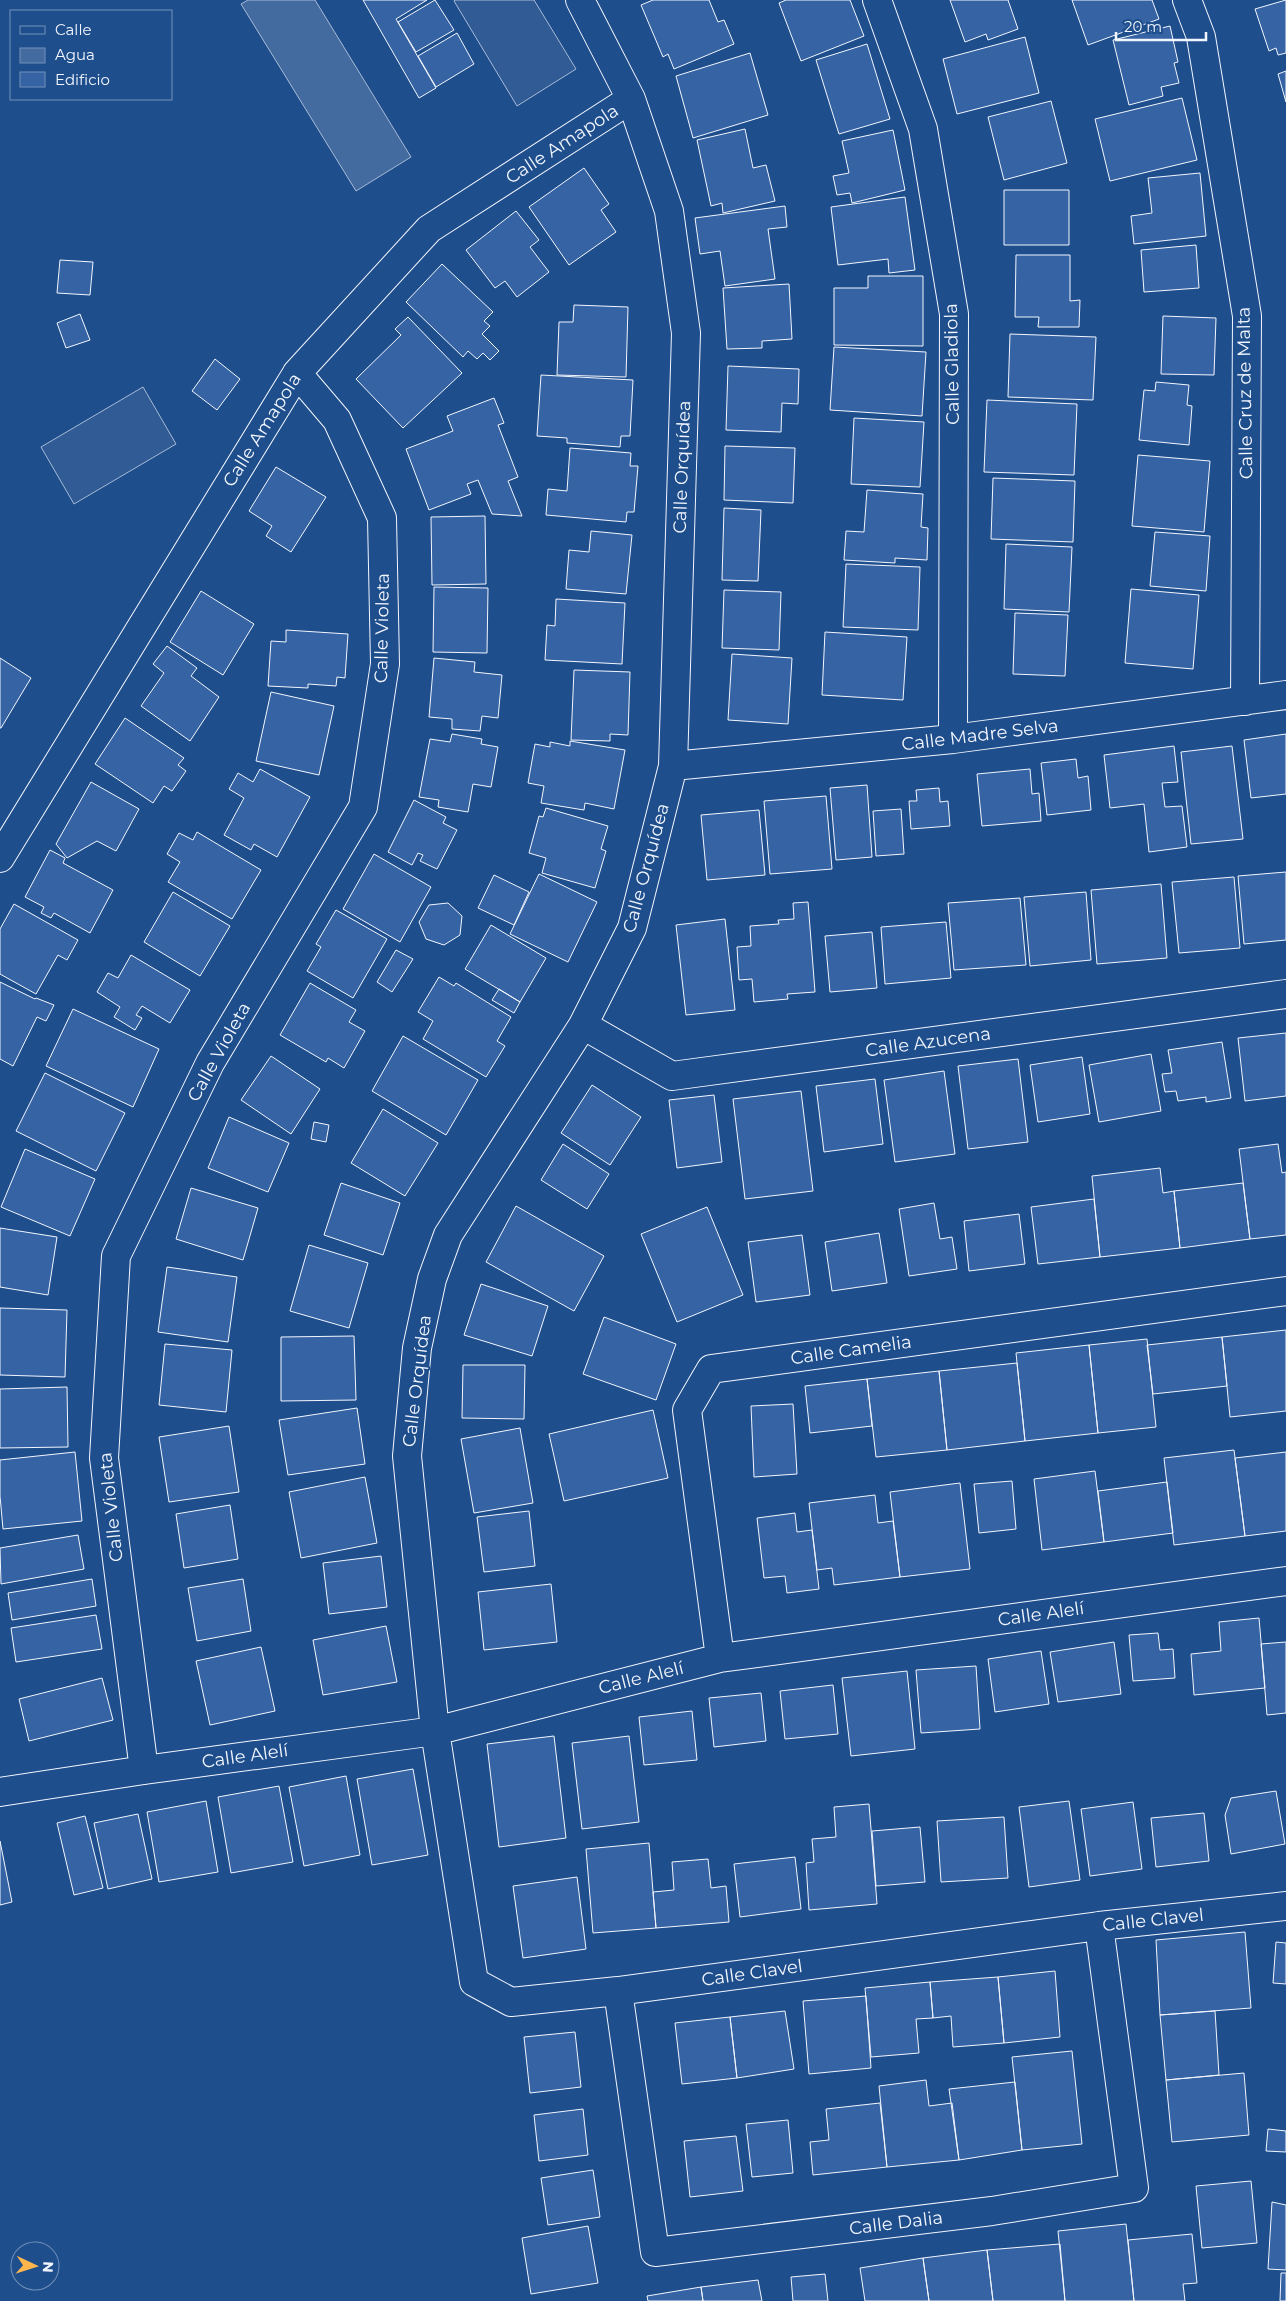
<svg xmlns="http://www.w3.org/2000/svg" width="1286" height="2301" viewBox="0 0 1286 2301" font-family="Montserrat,sans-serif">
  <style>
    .built { fill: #305b95; stroke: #a8bbd7 }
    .water { fill: #446ba0; stroke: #a8bbd7 }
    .building { fill: #3563a3; stroke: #f2f6ff }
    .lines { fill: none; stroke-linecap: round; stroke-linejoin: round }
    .minor-casing { stroke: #f2f6ff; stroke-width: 30 }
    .minor { stroke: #1f4e8c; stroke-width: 28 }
    .labels { text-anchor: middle; stroke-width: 4; stroke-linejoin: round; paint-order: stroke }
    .street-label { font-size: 18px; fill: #f2f6ff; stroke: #1f4e8c }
  </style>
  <rect width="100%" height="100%" fill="#1f4e8c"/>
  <path class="built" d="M455 0H534L576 69 517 106 454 1Z
    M143 387 176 444 74 504 41 447Z"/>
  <path class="water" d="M248 0H315L411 157 356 191 241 4Z"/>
  <path class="building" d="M363 0H427L396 19 436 88 419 98Z
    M435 0 454 30 416 52 398 22Z
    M653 0H709L718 22 724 20 734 44 674 69 668 54 663 57 641 5Z
    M786 0H850L864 36 801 61 779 3Z
    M950 0H1008L1018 29 988 40 986 34 965 42Z
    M1072 0H1152L1159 19 1088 45Z
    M1286 0V53L1278 55 1276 48 1269 51 1255 9Z
    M1170 26 1178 62 1174 63 1179 83 1161 87 1163 96 1129 105 1113 40Z
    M457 33 474 64 436 87 418 56Z
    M1025 37 1039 93 957 114 943 59Z
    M867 44 890 119 839 134 816 60Z
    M750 53 768 115 693 138 676 76Z
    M1286 71V102L1278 74Z
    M1182 98 1197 160 1110 181 1095 119Z
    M1051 101 1067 163 1004 180 988 117Z
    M745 129 753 168 766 165 775 201 723 213 722 203 711 206 697 140Z
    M893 130 905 190 852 203 850 193 837 195 833 176 849 173 842 141Z
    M584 168 609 204 601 210 616 232 569 265 529 207Z
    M1200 173 1206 236 1134 244 1131 216 1152 213 1148 178Z
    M1004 190H1069V245H1004Z
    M905 197 915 270 889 273 888 259 838 265 831 207Z
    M785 206 787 227 768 229 775 279 725 286 720 251 700 254 695 218Z
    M516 211 539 240 530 247 549 272 517 297 505 281 495 288 466 250Z
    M1196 245 1199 288 1144 292 1141 250Z
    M1016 255H1070V301L1080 300 1079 327H1038L1039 317H1015Z
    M60 260 93 262 90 295 57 293Z
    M442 264 493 312 484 321 490 326 482 334 499 351 490 360 483 353 477 359 468 351 463 357 406 302Z
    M868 276H923V346L834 345V288H868Z
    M789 284 792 339 762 341V348L727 349 723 288Z
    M574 305 628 307 626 377 557 375 559 322H573Z
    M80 314 90 340 66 348 57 323Z
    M1163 316 1216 318 1214 375 1161 374Z
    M408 317 462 373 403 428 356 379 401 335 395 329Z
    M1010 334 1096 337 1093 400 1008 397Z
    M834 347 926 352 922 416 830 410Z
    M215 359 240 379 217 410 192 391Z
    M728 366 799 369 798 404 782 403 781 432 726 430Z
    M541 375 633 380 630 436H621L620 447 567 443V438L537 436Z
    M1156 382 1189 385 1187 405 1192 406 1189 445 1139 440 1144 390 1155 391Z
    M494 398 504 423 498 425 518 477 508 481 522 516 492 514 478 480 467 484 471 494 429 510 406 449 453 431 447 416Z
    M987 400 1077 404 1074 475 984 472Z
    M854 418 924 422 920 487 851 484Z
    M725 446 795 448 793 503 724 500Z
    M570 448 631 453 630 466H638L634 512H627L626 522 546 515 548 489 567 491Z
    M1138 455 1210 461 1204 532 1132 526Z
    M276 467 326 497 291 552 266 536 272 526 249 511Z
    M993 478 1075 481 1073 542 991 539Z
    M867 490 923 494 921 527 928 528 927 560 895 558V563L844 560 846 531 864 532Z
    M724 508 761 510 758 581 722 580Z
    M485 516 486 584 432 585 431 517Z
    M591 531 632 535 626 594 566 589 569 550 589 552Z
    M1155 532 1210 536 1206 591 1150 586Z
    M1006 544 1072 547 1069 612 1004 609Z
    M846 564 920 567 918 630 843 627Z
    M434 587 488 588 487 653 433 652Z
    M1131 589 1199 595 1193 669 1125 663Z
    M724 590 781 592 779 650 722 648Z
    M201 591 254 624 223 675 170 642Z
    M556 599 625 603 622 664 545 660 547 625 555 626Z
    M1015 613 1068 615 1065 676 1013 674Z
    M286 630 348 634 345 678 337 677 336 686 308 684V688L268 686 271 641 286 642Z
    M825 632 907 637 903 700 822 695Z
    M167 646 197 668 191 676 219 697 190 741 141 706 164 673 153 664Z
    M732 654 792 658 788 724 728 720Z
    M0 658 31 678 1 728H0Z
    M434 658 475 662 474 672 502 675 498 718 482 716 480 731 452 729V719L429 717Z
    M574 670 630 672 628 735 610 734V741L571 740Z
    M271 692 334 706 319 775 256 761Z
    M125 718 184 758 178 765 186 771 172 791 164 786 153 803 95 764Z
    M452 734 482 739 481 744 498 747 491 787 473 784 468 812 438 807 439 800 419 797 430 739 450 742Z
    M1286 734V794L1251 798 1244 740Z
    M570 741 625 750 614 809 585 803 584 810 541 803 544 786 528 783 535 744 550 747V742L570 746Z
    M1174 746 1178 782 1162 783 1165 807 1182 806 1187 847 1149 852 1144 804 1110 808 1104 755Z
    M1232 746 1243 839 1191 844 1181 752Z
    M1076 759 1078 778 1088 776 1091 810 1047 815 1041 763Z
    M260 769 310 797 277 857 254 844 251 850 224 835 244 798 229 789 238 773 253 782Z
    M1030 769 1032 794 1039 793 1041 821 982 826 977 774Z
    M91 782 139 809 116 851 97 841 67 858 56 844Z
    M867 785 872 857 836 860 830 788Z
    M939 788 940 802 948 801 950 826 911 829 909 801H917L916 790Z
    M826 796 832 869 770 874 764 801Z
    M414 800 446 817 443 823 457 830 437 869 420 861 423 855 418 853 412 865 388 852Z
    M546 808 608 826 601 849 606 851 595 888 542 873 546 858 529 853 539 816 543 817Z
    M901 809 904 854 876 856 873 811Z
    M759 810 765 875 707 880 701 815Z
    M197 832 261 870 232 919 168 882 180 862 167 854 179 833 193 840Z
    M50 850 65 858 63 863 113 890 90 933 54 913 51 918 41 913 44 907 25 897Z
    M374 854 431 887 400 942 343 909Z
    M1286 872V940L1244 944 1238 876Z
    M539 874 597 902 568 962 510 934Z
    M494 875 529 892 514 925 478 908Z
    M1234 877 1240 948 1179 953 1172 882Z
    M1161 884 1167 958 1097 964 1091 890Z
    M173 892 230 926 200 976 144 942Z
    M1086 892 1091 960 1030 966 1024 897Z
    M1020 898 1026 965 954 970 948 903Z
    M808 902 815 992 787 994 788 999 754 1002 752 979 739 980 737 947 751 946 750 926 779 924 778 920 794 919 793 903Z
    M448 903 462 916 460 935 444 945 426 939 419 922 429 905Z
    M14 904 78 940 67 960 58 955 36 994 0 974V929Z
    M336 910 387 939 353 998 307 971 321 947 316 944Z
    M725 919 735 1010 686 1015 676 925Z
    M946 922 951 978 885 984 881 927Z
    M491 925 546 958 520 1002 465 969Z
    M872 932 877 988 830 992 825 936Z
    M396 950 413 959 392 992 377 982Z
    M131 955 190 990 170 1023 142 1006 136 1015 142 1018 135 1030 114 1017 120 1007 97 992 108 973 118 978Z
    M439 977 454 986 456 983 511 1017 497 1041 505 1046 486 1077 423 1039 433 1021 418 1012Z
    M0 982 35 999 36 998 54 1005 46 1021 37 1017 13 1066 0 1059Z
    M310 983 356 1010 349 1022 365 1031 344 1068 328 1058 326 1062 280 1035Z
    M499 989 520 1002 514 1013 492 1000Z
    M73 1009 159 1049 133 1107 46 1066Z
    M1286 1033V1096L1245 1101 1238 1038Z
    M403 1036 478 1080 446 1135 372 1091Z
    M1222 1042 1231 1098 1206 1102V1097L1178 1101 1176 1091 1165 1092 1162 1074 1172 1073 1168 1050Z
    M1151 1054 1161 1111 1099 1122 1089 1065Z
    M271 1056 320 1089 291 1134 241 1100Z
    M1082 1057 1090 1114 1038 1122 1030 1065Z
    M1018 1059 1028 1142 968 1149 958 1066Z
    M944 1071 955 1154 895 1162 884 1080Z
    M45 1073 125 1113 96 1171 16 1131Z
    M875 1079 883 1144 824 1152 816 1086Z
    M592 1085 641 1117 610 1165 561 1133Z
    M801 1091 813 1191 745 1199 733 1099Z
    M714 1095 722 1162 677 1168 669 1100Z
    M383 1109 438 1143 405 1196 351 1163Z
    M229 1117 289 1143 268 1192 208 1168Z
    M314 1122 329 1125 326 1142 311 1139Z
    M563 1144 609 1174 587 1209 541 1180Z
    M1278 1144 1282 1173 1286 1172V1235L1250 1239 1239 1149Z
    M25 1149 95 1179 70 1236 1 1207Z
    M1160 1168 1163 1193 1174 1191 1180 1248 1100 1257 1092 1176Z
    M341 1183 400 1203 383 1255 324 1235Z
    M1243 1183 1250 1239 1180 1248 1174 1191Z
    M191 1188 258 1208 243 1260 176 1239Z
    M1094 1199 1100 1257 1038 1264 1031 1207Z
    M934 1203 940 1239 952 1237 957 1269 909 1276 899 1209Z
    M516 1206 604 1256 574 1311 486 1262Z
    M707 1207 743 1295 677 1322 641 1234Z
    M1019 1214 1025 1264 969 1271 964 1221Z
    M0 1228 57 1237 48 1295 0 1287Z
    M879 1233 887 1283 832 1291 825 1242Z
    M802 1235 810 1295 756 1302 748 1242Z
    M309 1245 368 1263 349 1328 290 1311Z
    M167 1267 237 1277 228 1342 158 1332Z
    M481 1284 548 1306 532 1356 464 1335Z
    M0 1308 67 1310 65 1377 0 1375Z
    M604 1317 676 1344 656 1400 583 1374Z
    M1286 1330V1411L1230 1417 1222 1337Z
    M354 1336 356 1400 281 1401V1337Z
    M1222 1337 1227 1386 1153 1394 1147 1345Z
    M1147 1339 1156 1427 1098 1433 1089 1345Z
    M165 1344 232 1350 226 1412 159 1405Z
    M1089 1345 1098 1433 1025 1441 1016 1353Z
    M1017 1363 1025 1441 947 1450 939 1371Z
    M463 1365H525L524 1419 462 1418Z
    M939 1371 947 1450 876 1457 867 1379Z
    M867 1379 872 1426 810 1433 805 1386Z
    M67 1387 68 1447 0 1448V1389Z
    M793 1404 797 1474 754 1477 751 1406Z
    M357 1408 365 1464 288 1475 279 1420Z
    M653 1410 668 1478 564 1501 549 1434Z
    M229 1426 239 1492 169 1502 159 1437Z
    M520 1428 533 1503 474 1513 461 1439Z
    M1234 1450 1245 1536 1174 1545 1164 1458Z
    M75 1452 82 1521 3 1529 0 1496V1460Z
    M1286 1452V1531L1245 1536 1235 1458Z
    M1095 1471 1104 1542 1042 1550 1034 1479Z
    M365 1477 377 1543 301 1558 289 1492Z
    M1012 1481 1016 1529 979 1533 974 1484Z
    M1167 1482 1173 1533 1104 1542 1098 1491Z
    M960 1483 970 1569 900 1577 890 1492Z
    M875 1495 878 1523 893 1521 900 1577 834 1585 832 1568 817 1570 809 1503Z
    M230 1505 238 1559 184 1568 176 1514Z
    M529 1511 535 1566 484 1572 477 1517Z
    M795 1513 797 1532 812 1530 819 1589 787 1593 785 1576 764 1578 757 1518Z
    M78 1535 84 1569 1 1584 0 1548Z
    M381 1556 387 1607 329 1614 323 1563Z
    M92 1579 96 1606 12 1620 8 1593Z
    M243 1579 251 1631 197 1641 188 1588Z
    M551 1584 557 1642 484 1650 478 1592Z
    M96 1615 102 1649 16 1662 11 1628Z
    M1259 1618 1265 1688 1194 1695 1191 1654 1221 1651 1219 1622Z
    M386 1626 397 1682 323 1695 313 1640Z
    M1158 1633 1160 1650 1173 1649 1175 1678 1133 1681 1129 1635Z
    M1114 1642 1121 1694 1058 1702 1050 1652Z
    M1286 1642V1713L1267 1715 1261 1644Z
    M261 1647 275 1711 210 1725 196 1661Z
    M1041 1651 1049 1704 995 1712 988 1659Z
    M976 1666 980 1729 921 1733 916 1670Z
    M907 1671 915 1749 851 1756 842 1678Z
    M102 1678 113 1720 29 1741 19 1699Z
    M833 1685 838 1734 785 1739 780 1691Z
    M761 1693 766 1741 714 1747 709 1698Z
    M692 1711 697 1760 644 1765 639 1717Z
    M554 1736 566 1838 499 1847 487 1744Z
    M629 1736 639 1822 582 1829 572 1743Z
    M413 1769 428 1855 372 1865 357 1779Z
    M346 1776 360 1855 304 1866 289 1787Z
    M279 1786 293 1862 231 1873 218 1797Z
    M1276 1791 1285 1844 1231 1854 1225 1815 1231 1798Z
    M206 1801 218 1872 159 1882 147 1812Z
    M1069 1801 1080 1880 1029 1887 1019 1807Z
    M1133 1802 1142 1869 1090 1876 1081 1809Z
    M869 1804 877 1904 809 1910 806 1863 814 1862 812 1839 836 1837 834 1807Z
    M1204 1813 1209 1861 1156 1867 1151 1818Z
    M138 1814 152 1879 108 1889 94 1823Z
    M85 1816 103 1888 74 1895 57 1823Z
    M1004 1817 1008 1878 941 1882 937 1821Z
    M920 1827 925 1882 876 1886 872 1831Z
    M0 1841 12 1902 0 1905Z
    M649 1843 656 1928 593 1933 586 1849Z
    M795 1857 801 1909 740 1917 734 1864Z
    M708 1859 711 1888 726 1886 729 1922 656 1928 653 1892 674 1890 672 1862Z
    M577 1877 586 1949 523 1958 513 1886Z
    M1245 1932 1251 2008 1160 2015 1156 1940Z
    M1276 1942 1286 1943V1984L1273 1983Z
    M1055 1971 1060 2037 1004 2043 998 1977Z
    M998 1977 1004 2043 953 2047 951 2016 933 2018 930 1982Z
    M930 1982 933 2018 916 2019 919 2053 871 2057 865 1988Z
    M866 1996 871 2068 809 2074 803 2001Z
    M785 2011 794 2069 737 2078 730 2017Z
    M1215 2011 1219 2075 1166 2080 1160 2015Z
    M730 2017 737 2078 682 2084 675 2023Z
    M575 2032 581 2087 530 2093 524 2037Z
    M1072 2051 1082 2144 1022 2150 1012 2057Z
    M1244 2073 1249 2135 1172 2142 1166 2080Z
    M926 2080 929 2106 952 2103 959 2160 887 2167 879 2086Z
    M1015 2082 1022 2150 959 2160 949 2089Z
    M880 2103 887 2167 813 2175 810 2142 829 2140 826 2109Z
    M583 2109 588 2155 539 2161 534 2115Z
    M788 2120 793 2173 752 2177 746 2124Z
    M1268 2129 1286 2131V2152L1266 2151Z
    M736 2136 743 2191 690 2197 684 2141Z
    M593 2170 600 2217 548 2225 541 2178Z
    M1251 2181 1257 2243 1202 2248 1196 2186Z
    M1272 2202 1286 2205V2270L1268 2269Z
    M1126 2224 1134 2301H1065L1058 2231Z
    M588 2226 598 2283 531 2294 522 2238Z
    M1192 2234 1197 2283 1183 2284 1185 2301H1134L1128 2240Z
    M1060 2244 1065 2301H993L987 2250Z
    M987 2250 993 2301H929L923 2258Z
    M923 2258 929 2301H865L860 2268Z
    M1281 2273H1286V2301H1280Z
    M825 2274 828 2301H793L791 2277Z
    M758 2280 762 2301H703L701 2287Z
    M701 2287 703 2301H648L647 2296Z"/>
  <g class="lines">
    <g class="minor-casing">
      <path id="minor" d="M580 0 631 99 669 211 686 333 673 766 632 928 583 1025 448 1235 432 1279 417 1348 407 1456 435 1731 474 1982 511 2002 618 1991 1099 1926 1286 1906
        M877 0 923 129 954 314 953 739
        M1187 0 1201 37 1247 316 1245 701
        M673 766 953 739 1286 695
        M0 858 297 373 429 229 631 99
        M583 1025 672 1076 1286 994
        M720 1658 687 1410 711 1369 1286 1291
        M144 1770 104 1458 116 1256 210 1063 363 807 385 664 382 518 337 420 297 373
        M0 1792 144 1770 435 1731 720 1658 1286 1581
        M618 1991 655 2252 992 2211 1134 2188 1099 1926"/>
    </g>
    <use href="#minor" class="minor"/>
  </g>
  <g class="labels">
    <g class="street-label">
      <text transform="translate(562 144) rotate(-33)" y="6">Calle Amapola</text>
      <text transform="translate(952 364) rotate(-91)" y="6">Calle Gladiola</text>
      <text transform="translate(1245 393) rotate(-91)" y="6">Calle Cruz de Malta</text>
      <text transform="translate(262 430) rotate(-58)" y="6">Calle Amapola</text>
      <text transform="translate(682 467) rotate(-88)" y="6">Calle Orquídea</text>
      <text transform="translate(382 628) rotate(-89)" y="6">Calle Violeta</text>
      <text transform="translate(980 735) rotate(-7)" y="6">Calle Madre Selva</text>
      <text transform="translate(646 868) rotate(-75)" y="6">Calle Orquídea</text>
      <text transform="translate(928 1042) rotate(-8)" y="6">Calle Azucena</text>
      <text transform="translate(219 1052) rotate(-61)" y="6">Calle Violeta</text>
      <text transform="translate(851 1350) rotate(-8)" y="6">Calle Camelia</text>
      <text transform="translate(417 1381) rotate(-83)" y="6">Calle Orquídea</text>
      <text transform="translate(111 1507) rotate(-96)" y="6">Calle Violeta</text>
      <text transform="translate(1041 1614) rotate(-8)" y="6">Calle Alelí</text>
      <text transform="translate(641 1678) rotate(-14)" y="6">Calle Alelí</text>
      <text transform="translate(245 1756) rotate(-8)" y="6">Calle Alelí</text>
      <text transform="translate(1153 1920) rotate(-6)" y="6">Calle Clavel</text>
      <text transform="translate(752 1973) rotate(-8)" y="6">Calle Clavel</text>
      <text transform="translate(896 2223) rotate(-7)" y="6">Calle Dalia</text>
    </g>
  </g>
  <rect x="10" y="10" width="162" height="90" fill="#1f4e8c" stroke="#7391ba"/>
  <rect x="20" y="26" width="25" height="8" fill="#1f4e8c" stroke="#7391ba"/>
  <text x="55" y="35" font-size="15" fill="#f2f6ff">Calle</text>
  <rect x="20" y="48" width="25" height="15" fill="#446ba0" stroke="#7391ba"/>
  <text x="55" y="60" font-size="15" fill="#f2f6ff">Agua</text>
  <rect x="20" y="72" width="25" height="15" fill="#3563a3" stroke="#7391ba"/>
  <text x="55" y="85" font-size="15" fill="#f2f6ff">Edificio</text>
  <g transform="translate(35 2266) rotate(94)"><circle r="24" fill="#1f4e8c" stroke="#7391ba"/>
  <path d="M0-4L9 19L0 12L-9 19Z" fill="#ffb74d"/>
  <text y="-8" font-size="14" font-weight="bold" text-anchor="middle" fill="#f2f6ff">N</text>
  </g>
  <path d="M1116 32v8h90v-8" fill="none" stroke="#f2f6ff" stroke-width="2.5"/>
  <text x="1124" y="32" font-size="15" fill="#f2f6ff" stroke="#1f4e8c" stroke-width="4" paint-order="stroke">20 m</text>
</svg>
